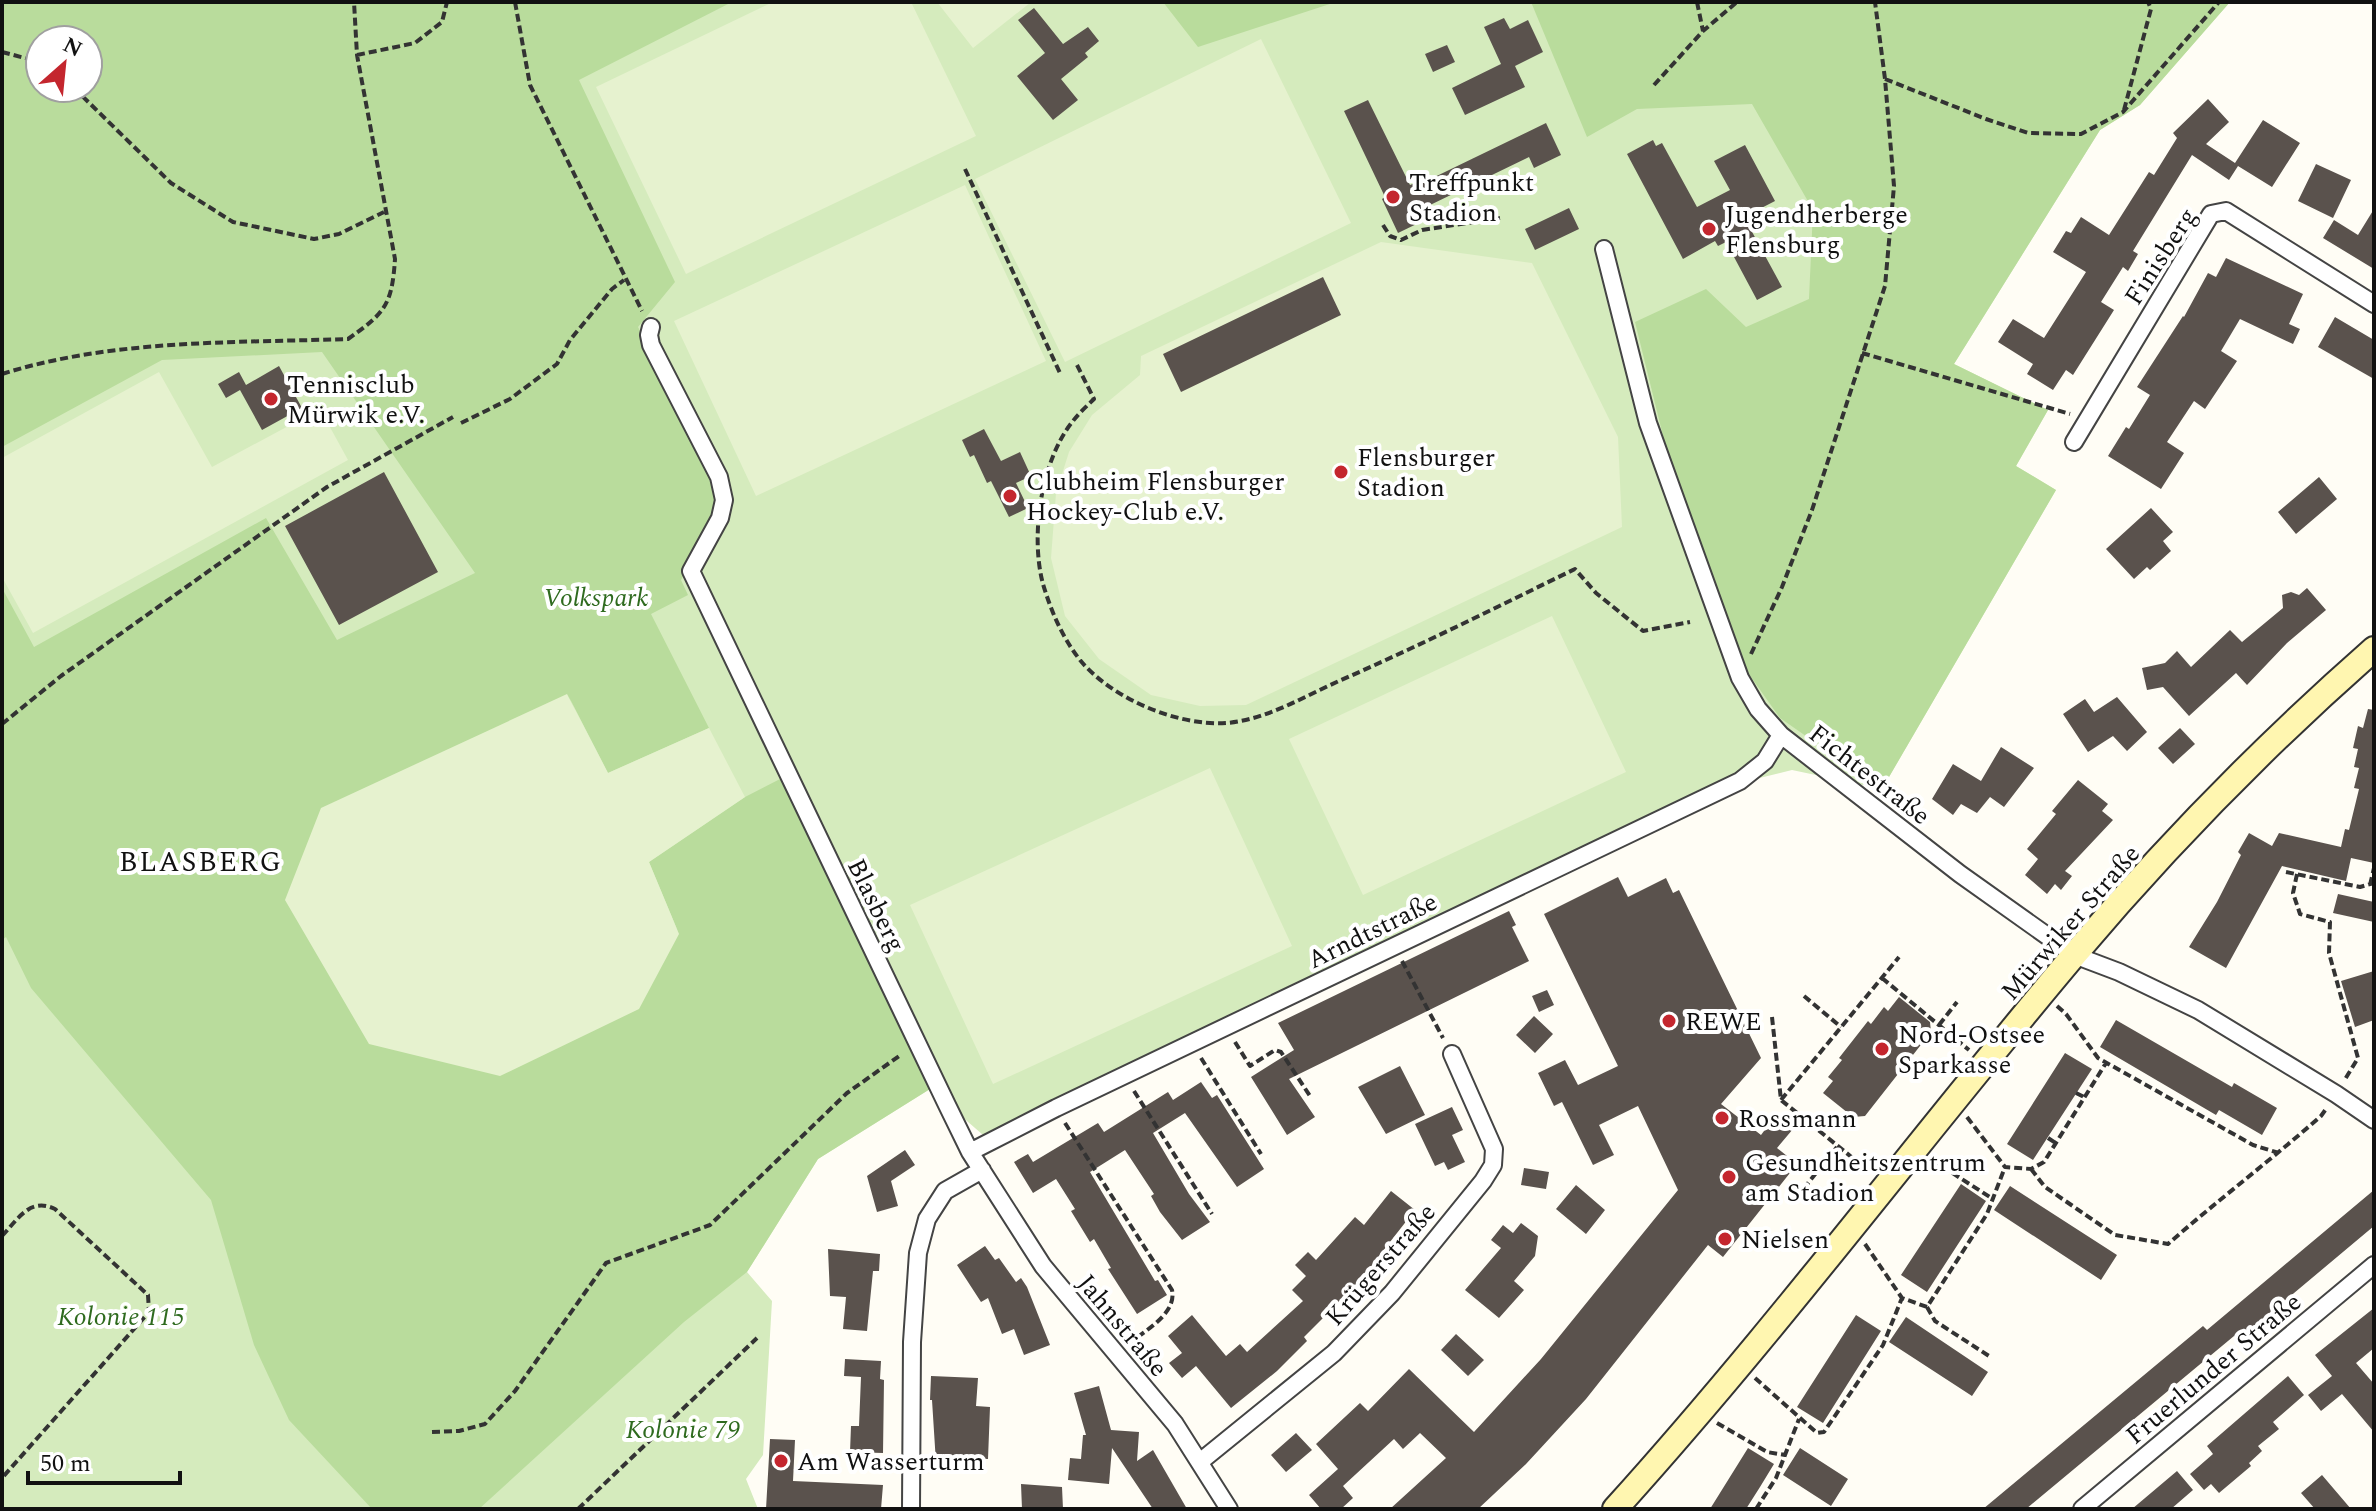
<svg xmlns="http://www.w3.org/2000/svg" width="2376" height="1511" viewBox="0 0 2376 1511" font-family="Spectral,serif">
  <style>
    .green { fill: #d5ebbd; fill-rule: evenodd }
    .forest { fill: #b9dc9c; fill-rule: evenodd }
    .pitch { fill: #e6f2cf }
    .building { fill: #5a524d }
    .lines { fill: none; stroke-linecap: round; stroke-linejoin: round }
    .street-casing { stroke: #444; stroke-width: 20 }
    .secondary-casing { stroke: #333; stroke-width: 28 }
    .path { stroke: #333; stroke-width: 4; stroke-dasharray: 8 4; stroke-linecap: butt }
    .street { stroke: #fff; stroke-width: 16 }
    .secondary { stroke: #fff6b0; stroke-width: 24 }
    .poi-dot { fill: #c4262e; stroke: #fff; stroke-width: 3 }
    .labels { text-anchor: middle; stroke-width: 8; stroke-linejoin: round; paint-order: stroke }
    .poi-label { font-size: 26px; fill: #111; stroke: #fff; text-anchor: start }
    .street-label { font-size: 26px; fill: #111; stroke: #fff }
    .park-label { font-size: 26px; font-style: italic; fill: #2f6b1f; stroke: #fff }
    .neighbourhood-label { font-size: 28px; letter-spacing: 2px; fill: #111; stroke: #fff }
  </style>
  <rect width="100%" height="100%" fill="#fffdf5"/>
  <path class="green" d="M2 2H2230L2140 105 2100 130 1954 364 2048 410 2016 466 2056 490 1882 789 1792 770 1739 783 990 1141 930 1089 818 1159 747 1272 772 1301 763 1455 746 1479 758 1509H2ZM40 40H88V88H40Z"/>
  <path class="forest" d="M2 2H732L579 80 675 282 638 327 715 480 716 515 681 580 688 595 651 614 709 728 608 773 568 695 679 934 649 862 745 797 782 778 930 1089 818 1159 747 1272 684 1322 479 1509H372L289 1420 254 1345 211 1200 31 988 6 937 2 940V588L34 647 266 518 337 640 475 573 322 352 162 360 2 447ZM40 40H88V88H40Z
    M1163 2H1336L1198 47Z
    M1531 2H2230L2140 105 2100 130 1954 364 2048 410 2016 466 2056 490 1882 789 1780 718 1741 663 1667 452 1635 322 1706 289 1746 327 1809 299 1813 210 1752 104 1637 109 1587 137Z"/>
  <path class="pitch" d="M773 2H911L976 136 686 274 596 87Z
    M937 2H1031L973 48Z
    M1261 39 1351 223 1065 362 975 179Z
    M965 185 1046 361 756 496 674 321Z
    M1381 242 1532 263 1618 437 1622 527 1246 705 1200 706 1151 695 1099 659 1065 616 1051 558 1056 493 1069 452 1092 415 1140 375 1141 356Z
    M159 372 212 467 320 409 348 460 33 633 2 577V458Z
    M1552 616 1626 772 1363 895 1289 739Z
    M567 694 608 773 709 728 745 797 649 862 679 934 639 1009 500 1076 369 1044 285 900 321 808Z
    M1210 768 1292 946 993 1084 910 905Z"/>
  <path class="building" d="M1034 8 1063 44 1088 27 1099 41 1085 53 1088 57 1061 79 1078 100 1053 120 1017 76 1045 53 1018 20Z
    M1504 18 1510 29 1528 20 1543 52 1515 66 1525 87 1465 115 1452 88 1501 64 1484 27Z
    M1447 45 1455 62 1433 72 1425 54Z
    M2208 99 2229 122 2206 144 2235 163 2263 120 2300 143 2272 187 2238 166 2229 180 2192 155 2133 251 2138 254 2128 271 2123 267 2101 302 2114 310 2073 375 2066 370 2053 390 2027 374 2033 364 1998 342 2013 319 2044 338 2086 272 2053 252 2066 231 2071 233 2081 217 2109 235 2149 172 2154 175 2177 138 2173 133Z
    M1368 100 1410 185 1415 183 1416 186 1546 123 1561 155 1534 168 1529 157 1426 207 1431 217 1398 233 1382 199 1385 197 1344 111Z
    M1653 140 1656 146 1662 143 1697 207 1730 190 1714 161 1745 145 1775 201 1744 217 1782 287 1757 300 1726 242 1718 246 1715 241 1683 259 1627 154Z
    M2316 164 2351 180 2333 218 2298 201Z
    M1569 208 1579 229 1535 250 1525 229Z
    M2374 209V269L2323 238 2334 220 2358 235Z
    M2226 258 2303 294 2289 324 2300 329 2293 344 2240 319 2221 351 2237 361 2205 409 2194 401 2167 442 2184 453 2161 489 2108 456 2126 427 2129 429 2150 395 2137 387 2183 316 2184 317 2208 273 2216 277Z
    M1323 277 1341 315 1181 392 1163 354Z
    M2335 317 2374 340V379L2318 347Z
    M279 366 302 408 262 430 240 390 226 398 218 384 239 372 246 385Z
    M984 429 1001 461 1020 452 1031 476 1016 483 1028 508 1009 517 991 481 987 483 974 455 970 457 962 440Z
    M384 472 438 572 339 625 285 526Z
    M2319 477 2337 499 2296 534 2278 512Z
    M2151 508 2173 532 2163 541 2171 551 2150 570 2147 567 2134 579 2106 549Z
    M2307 588 2326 610 2287 643 2247 685 2236 673 2189 716 2163 687 2147 690 2142 668 2165 663 2177 651 2191 667 2230 630 2242 642 2283 608 2282 595 2291 592 2299 595Z
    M2117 697 2147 732 2127 751 2113 736 2088 752 2063 714 2085 699 2094 712Z
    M2368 709 2374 710V863L2351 858 2346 881 2282 866 2226 968 2189 947 2217 902 2241 855 2238 852 2249 833 2272 846 2279 833 2341 847 2345 829 2349 830 2359 789 2354 788 2359 768 2354 767 2358 749 2353 748 2358 726 2363 728Z
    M2180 728 2195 744 2173 764 2158 748Z
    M2001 747 2034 768 2004 807 1990 797 1977 813 1961 804 1953 815 1932 799 1953 764 1981 781Z
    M2078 780 2108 804 2102 811 2113 820 2065 871 2072 876 2061 890 2055 884 2047 894 2025 875 2038 859 2027 849 2056 814 2052 811Z
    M1618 877 1628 897 1666 878 1673 893 1679 890 1761 1058 1721 1104 1761 1135 1776 1115 1793 1129 1777 1148 1797 1164 1723 1257 1708 1245 1586 1399 1526 1464 1478 1509H1390L1446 1458 1420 1433 1403 1449 1394 1439 1343 1486 1353 1498 1341 1509H1321L1309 1495 1338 1469 1316 1444 1360 1403 1368 1411 1409 1369 1474 1432 1541 1359 1678 1190 1638 1106 1599 1125 1614 1155 1593 1165 1562 1102 1554 1106 1538 1073 1565 1060 1578 1085 1618 1066 1544 914Z
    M2338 894 2374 902V922L2333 913Z
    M1509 911 1516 925 1512 927 1529 961 1289 1079 1315 1117 1287 1135 1251 1077 1294 1050 1278 1023Z
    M2374 971V1020L2355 1027 2341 981Z
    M1547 990 1554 1005 1539 1012 1532 996Z
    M1899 997 1930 1022 1931 1032 1865 1116 1853 1117 1823 1093 1833 1081 1828 1077 1842 1060 1839 1058 1868 1021 1871 1024 1884 1007 1888 1011Z
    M1534 1016 1553 1034 1535 1053 1516 1035Z
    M2116 1020 2232 1087 2234 1083 2277 1108 2262 1135 2219 1110 2216 1115 2100 1047Z
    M2065 1053 2092 1069 2033 1160 2007 1144Z
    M1400 1066 1425 1115 1386 1134 1358 1087Z
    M1201 1082 1212 1098 1217 1095 1264 1169 1237 1187 1185 1113 1153 1133 1189 1194 1210 1222 1182 1240 1160 1212 1151 1196 1154 1194 1125 1150 1090 1172 1155 1281 1158 1280 1167 1295 1137 1314 1108 1269 1111 1268 1094 1239 1090 1242 1071 1211 1075 1209 1056 1179 1033 1193 1014 1162 1028 1154 1033 1162 1098 1123 1104 1132 1168 1092 1173 1100Z
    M1452 1107 1463 1130 1452 1135 1465 1162 1448 1170 1444 1162 1435 1166 1415 1124Z
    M905 1150 915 1165 891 1181 898 1206 877 1212 867 1176Z
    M1524 1168 1549 1172 1546 1189 1521 1185Z
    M1961 1184 1986 1201 1927 1292 1901 1275Z
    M1576 1185 1605 1210 1586 1234 1556 1209Z
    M2010 1186 2117 1255 2101 1280 1994 1210Z
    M2374 1190V1226L2238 1340 2234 1336 2026 1509H1983L2203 1326 2207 1330Z
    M1391 1191 1415 1210 1379 1256 1385 1261 1360 1289 1356 1285 1304 1337 1307 1341 1277 1371 1231 1408 1196 1366 1182 1378 1169 1363 1182 1353 1168 1336 1192 1315 1226 1356 1240 1344 1247 1352 1303 1301 1292 1290 1306 1276 1295 1265 1308 1252 1316 1260 1355 1217 1364 1225Z
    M1521 1223 1538 1236 1535 1256 1514 1281 1524 1290 1499 1318 1465 1290 1501 1248 1491 1240 1503 1225 1513 1233Z
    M985 1246 995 1260 999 1258 1016 1282 1021 1278 1027 1287 1050 1345 1024 1355 1014 1329 1002 1334 988 1298 981 1302 957 1265Z
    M828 1249 880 1254 879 1271H873L867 1331 843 1329 846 1297 830 1296Z
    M2374 1308V1348L2356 1363 2374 1384V1432L2342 1394 2321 1411 2308 1395 2332 1376 2315 1355Z
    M1856 1315 1881 1331 1823 1423 1797 1407Z
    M1906 1317 1988 1372 1972 1396 1889 1342Z
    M1456 1334 1484 1360 1468 1376 1441 1350Z
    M845 1359 881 1361 880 1379 884 1380 883 1453 850 1452 851 1426H859L861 1377 844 1376Z
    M931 1376 978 1378 976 1406 990 1407 988 1459 962 1458V1462L936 1463 932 1400H930Z
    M2288 1376 2304 1395 2273 1422 2279 1429 2258 1446 2262 1451 2249 1463 2251 1466 2219 1493 2211 1484 2204 1490 2190 1474 2213 1454 2207 1446Z
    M1099 1386 1111 1430 1139 1432 1137 1461 1153 1450 1187 1509H1153L1112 1448 1109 1484 1068 1480 1070 1458 1081 1459 1083 1435H1086L1074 1393Z
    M1296 1433 1312 1450 1286 1472 1271 1455Z
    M770 1439 795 1440 793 1481 883 1485 881 1509H766Z
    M1748 1448 1774 1464 1760 1487 1746 1509H1710Z
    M1800 1448 1848 1479 1831 1506 1783 1475Z
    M2177 1471 2193 1490 2171 1509H2132Z
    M2322 1475 2351 1509H2315L2301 1493Z
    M1021 1484 1062 1487 1063 1509H1022Z"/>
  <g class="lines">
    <g class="street-casing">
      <path id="street" d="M1604 249 1648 423 1740 678 1758 709 1781 735 1960 874 2074 955 2119 972 2198 1010 2336 1094 2374 1120
        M651 327 649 335 651 345 719 477 724 500 720 518 691 571 947 1105 970 1152 1043 1266 1175 1424 1229 1509
        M2074 442 2211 214 2226 211 2374 304
        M970 1152 1056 1108 1740 781 1765 761 1781 735
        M1201 1461 1334 1353 1392 1293 1483 1181 1493 1165 1494 1149 1452 1054
        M911 1509 912 1342 918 1253 927 1219 945 1191 982 1170
        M2082 1509 2374 1265"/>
    </g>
    <g class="secondary-casing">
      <path id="secondary" d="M1615 1509C1776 1331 1919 1139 2074 955 2166 846 2267 743 2374 649"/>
    </g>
    <path class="path" d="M515 2 530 85 642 311
      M1697 2 1703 31
      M2 52 40 62
      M357 55 415 43 442 22 447 2
      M1885 79 1986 119 2028 133 2081 134 2123 112 2219 2
      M1654 85 1703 31 1737 2
      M74 88 171 183 233 222 314 239 339 234 384 212
      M2124 110 2151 9 2148 2
      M965 169 1060 373
      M1383 225 1390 236 1401 240 1422 230 1500 218
      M1862 353 2070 414
      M1077 365 1094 399C1087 406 1079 413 1073 421 1041 460 1030 536 1043 584 1051 611 1062 637 1080 660 1111 698 1176 726 1226 723 1266 720 1303 697 1339 681 1419 646 1497 607 1575 569L1596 593 1643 631 1690 622
      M2 374C113 339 233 343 348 339 385 313 392 305 395 259L357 55 354 2
      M461 423 510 399 557 364 570 340 612 289 624 280
      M1751 654 1782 587 1812 510 1885 286 1894 186 1885 79 1875 2
      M2 724 61 676 327 487 453 417
      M2286 872 2360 887 2374 883
      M2297 874 2293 893 2300 914 2330 922 2329 953 2358 1058 2344 1081
      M2370 885 2374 868
      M1402 961 1443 1038
      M1882 978 1969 1050
      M1804 996 1841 1027
      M2057 1006 2066 1014 2098 1058 2253 1145 2279 1153
      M1772 1017 1781 1100 1870 1172
      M1939 1025 1957 1002
      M1235 1042 1250 1066 1275 1050 1281 1052 1310 1096
      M1201 1058 1261 1154
      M1134 1091 1212 1214
      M2076 1093 2086 1098
      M1781 1100 1899 957
      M1967 1117 2005 1167 2031 1169 2044 1162 2106 1063
      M1065 1123 1172 1290C1177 1314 1145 1330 1129 1344
      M2048 1138 2057 1144
      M1932 1160 1993 1199
      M2031 1169 2045 1187 2115 1235 2168 1244C2218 1200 2271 1160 2321 1116L2326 1109
      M1796 1198 1837 1147
      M2 1236C18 1219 30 1197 55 1209L148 1295 149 1312 2 1478
      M1865 1244 1902 1298 1927 1307 1987 1214 2005 1167
      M1927 1307 1935 1321 1989 1356
      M1755 1378 1817 1433 1824 1432 1883 1345 1902 1298
      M1717 1423 1767 1452 1785 1455
      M432 1432 459 1431 485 1424 515 1391 606 1263 710 1225 847 1093 902 1054
      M578 1509 757 1338
      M1756 1509 1776 1478 1799 1419"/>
    <use href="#street" class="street"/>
    <use href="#secondary" class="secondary"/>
  </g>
  <g class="poi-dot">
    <circle cx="1393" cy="197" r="8"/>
    <circle cx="1709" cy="229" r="8"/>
    <circle cx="271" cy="399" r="8"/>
    <circle cx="1341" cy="472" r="8"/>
    <circle cx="1010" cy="496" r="8"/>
    <circle cx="1669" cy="1021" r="8"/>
    <circle cx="1882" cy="1049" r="8"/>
    <circle cx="1722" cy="1118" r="8"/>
    <circle cx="1729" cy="1177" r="8"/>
    <circle cx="1725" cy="1239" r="8"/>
    <circle cx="781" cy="1461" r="8"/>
  </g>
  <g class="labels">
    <g class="poi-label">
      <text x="1409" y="191">Treffpunkt<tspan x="1409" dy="30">Stadion</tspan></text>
      <text x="1725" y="223">Jugendherberge<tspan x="1725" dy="30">Flensburg</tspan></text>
      <text x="287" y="393">Tennisclub<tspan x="287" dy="30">Mürwik e.V.</tspan></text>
      <text x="1357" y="466">Flensburger<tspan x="1357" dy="30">Stadion</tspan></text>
      <text x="1026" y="490">Clubheim Flensburger<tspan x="1026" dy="30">Hockey-Club e.V.</tspan></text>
      <text x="1685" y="1030">REWE</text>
      <text x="1898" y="1043">Nord-Ostsee<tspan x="1898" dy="30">Sparkasse</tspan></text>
      <text x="1738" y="1127">Rossmann</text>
      <text x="1745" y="1171">Gesundheitszentrum<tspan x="1745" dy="30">am Stadion</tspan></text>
      <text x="1741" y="1248">Nielsen</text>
      <text x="797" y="1470">Am Wasserturm</text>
    </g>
    <g class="street-label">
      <text transform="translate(2160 256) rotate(-57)" y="9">Finisberg</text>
      <text transform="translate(1870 774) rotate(38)" y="9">Fichtestraße</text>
      <text transform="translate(877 905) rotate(64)" y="9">Blasberg</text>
      <text transform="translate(2070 922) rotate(-49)" y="9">Mürwiker Straße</text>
      <text transform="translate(1372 930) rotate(-26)" y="9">Arndtstraße</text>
      <text transform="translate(1380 1264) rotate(-49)" y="9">Krügerstraße</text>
      <text transform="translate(1123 1325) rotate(50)" y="9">Jahnstraße</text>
      <text transform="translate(2213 1368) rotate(-40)" y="9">Fruerlunder Straße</text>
    </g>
    <g class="park-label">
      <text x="596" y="606">Volkspark</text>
      <text x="121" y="1325">Kolonie 115</text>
      <text x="683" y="1438">Kolonie 79</text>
    </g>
    <g class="neighbourhood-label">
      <text x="201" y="871">BLASBERG</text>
    </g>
  </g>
  <rect width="2376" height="1511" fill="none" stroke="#111111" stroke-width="8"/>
  <g transform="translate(64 64) rotate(27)"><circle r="38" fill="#ffffff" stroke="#a0a0a0" stroke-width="2"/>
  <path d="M0-6L14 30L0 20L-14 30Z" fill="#c4262e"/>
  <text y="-12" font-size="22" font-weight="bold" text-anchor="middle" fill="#111111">N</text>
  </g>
  <path d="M28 1471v12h152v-12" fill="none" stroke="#111111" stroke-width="4"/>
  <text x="40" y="1471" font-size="24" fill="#111111" stroke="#ffffff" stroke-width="6" paint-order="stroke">50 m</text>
</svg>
